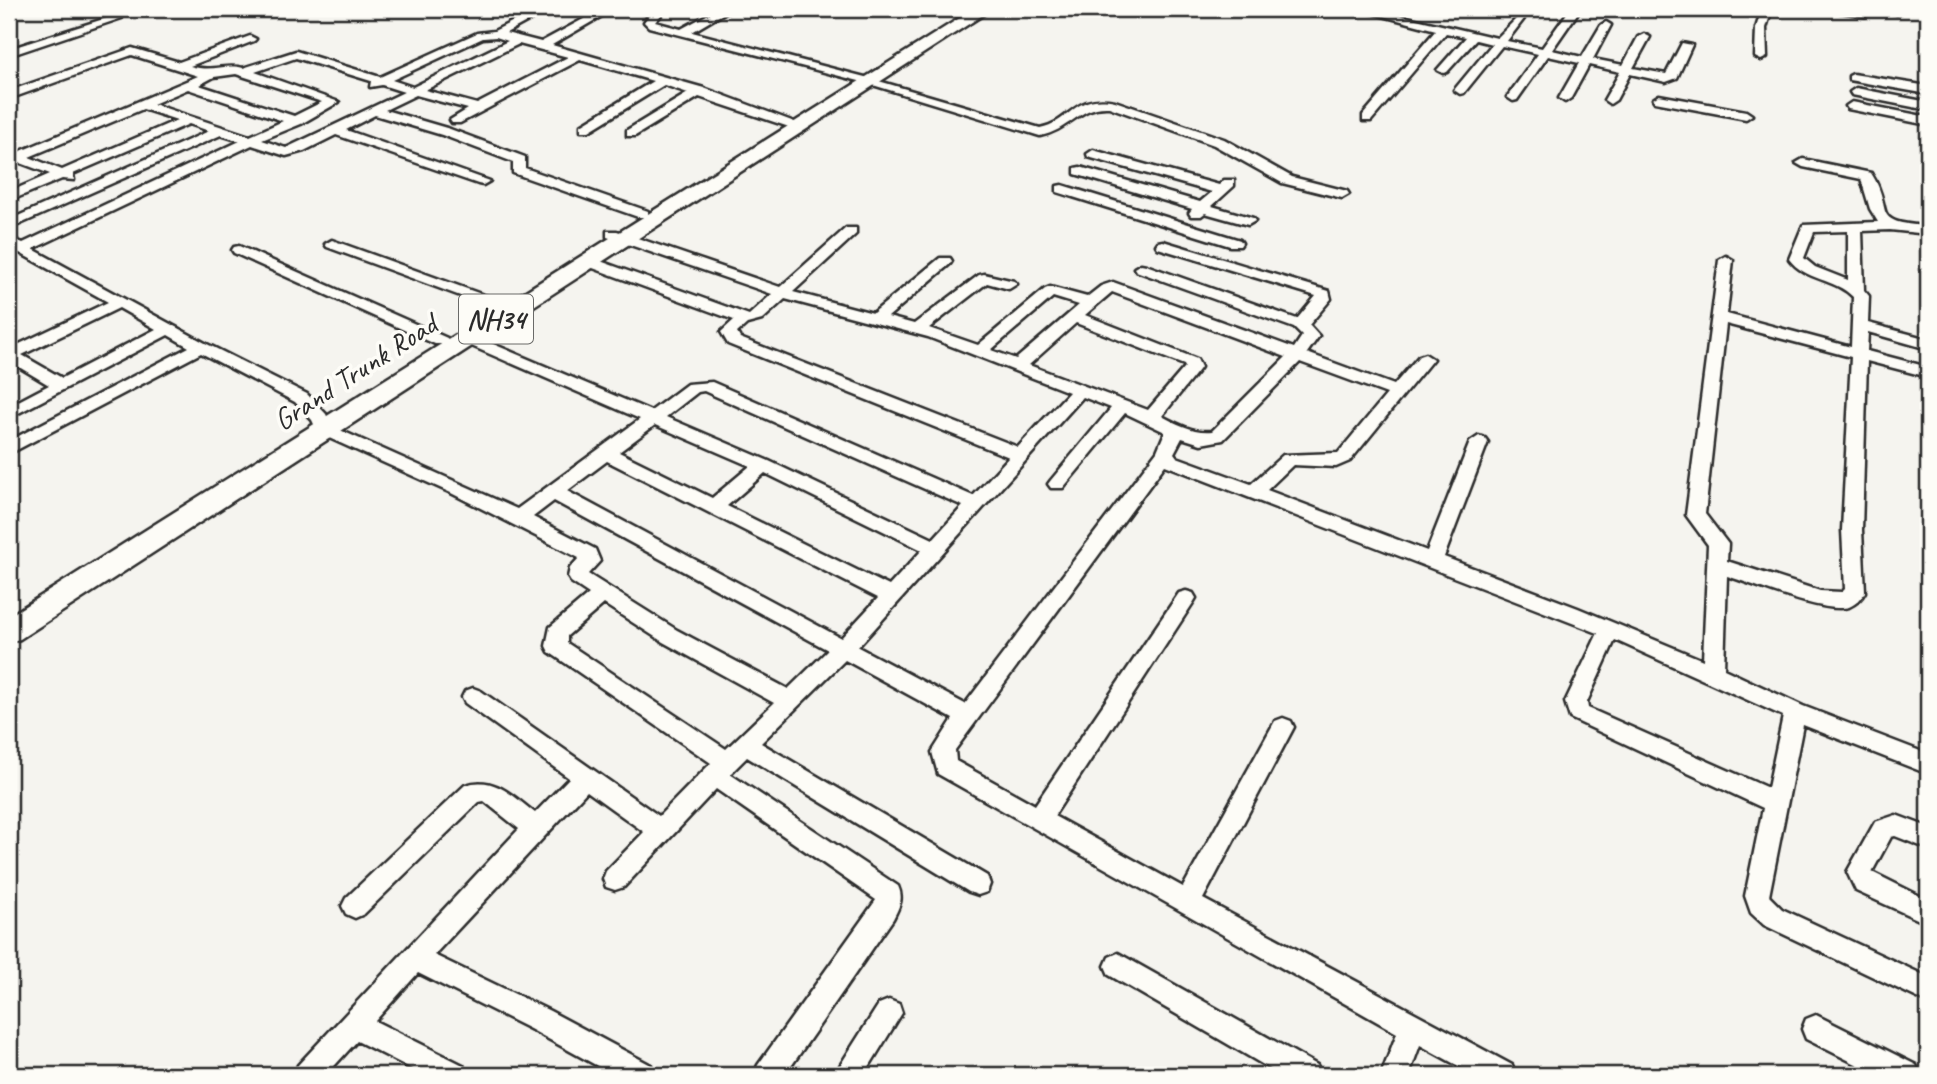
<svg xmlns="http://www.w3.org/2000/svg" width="1937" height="1084" viewBox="0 0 1937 1084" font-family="Caveat,sans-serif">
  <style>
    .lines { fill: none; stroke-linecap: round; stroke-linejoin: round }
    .minor-casing { stroke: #2b2b2b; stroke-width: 5 }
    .highway-casing { stroke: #2b2b2b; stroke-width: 5 }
    .minor { fill: #fdfcf7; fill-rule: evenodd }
    .highway { fill: #fdfcf7; fill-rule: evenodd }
    .labels { text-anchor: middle; stroke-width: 7; stroke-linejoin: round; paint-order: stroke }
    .shield { fill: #fdfcf7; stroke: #6a6a68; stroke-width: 2 }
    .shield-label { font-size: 28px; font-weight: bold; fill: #2b2b2b }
    .street-label { font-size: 30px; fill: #2b2b2b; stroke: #fdfcf7 }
  </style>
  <rect width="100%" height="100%" fill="#f5f4ef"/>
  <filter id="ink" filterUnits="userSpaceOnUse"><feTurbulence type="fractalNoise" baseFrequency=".0143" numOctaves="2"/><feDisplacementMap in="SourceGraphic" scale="14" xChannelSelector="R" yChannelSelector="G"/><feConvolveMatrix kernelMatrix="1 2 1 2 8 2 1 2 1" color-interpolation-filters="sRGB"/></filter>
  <g filter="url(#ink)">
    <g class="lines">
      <g class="minor-casing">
        <path id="minor" d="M537 9H550L506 33 541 42 602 9H614L552 45 704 88 805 126 799 130 795 129 699 97 635 136H627V130L688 93 664 85 589 131H581V125L653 81 580 60 460 123H452L450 120 468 109 416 95 385 110 450 129 525 157V168L648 211V217H638L513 173V162L442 135 375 115 346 130 490 181 483 185 478 184 336 135 304 151 286 156 252 145 33 249 207 344 307 394 326 414 331 426 517 509 640 419 460 341 458 338 460 335H472L651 411 687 384 712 382 973 496 1009 457 728 344 721 332 734 320 582 264 580 261 582 258H592L749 315 772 294 607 237V231H617L780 287 846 228H856V234L793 292 873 313 940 258H950L952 261 950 264 888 317 914 324 979 275 984 274 1014 281 1017 284 1009 289 987 283 929 328 978 345 1045 289 1050 287 1087 297 1101 286 1113 282 1294 348 1302 336 1294 328 1136 271 1134 268 1141 264 1146 265 1297 319 1316 296 1158 248 1156 245 1158 242 1163 241 1329 291 1331 299 1309 325 1319 336 1307 353 1394 385 1419 356 1425 354 1433 359 1350 461 1336 467 1293 465 1267 490 1427 551 1470 442 1479 436 1485 438 1488 442 1444 557 1578 608 1703 660 1708 545 1686 515 1719 260 1726 256 1733 260 1727 314 1851 347 1853 297C1835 278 1805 281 1789 259L1803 225 1878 222 1870 209 1861 179 1803 167 1796 163 1803 159 1871 173C1896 211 1866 222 1928 226V234L1890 230 1862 231 1864 290 1869 296 1868 323 1928 339V349L1868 332 1867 351 1928 367V377L1867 361 1862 530 1865 592C1862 598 1856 604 1849 607 1825 614 1753 584 1727 576L1724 669 1803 706 1928 754V774L1803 725 1769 896 1782 909 1928 977V1003L1764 925 1751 913 1745 896 1763 808 1570 718 1565 702 1598 633 1165 465 955 750 956 761 1035 805 1179 593 1186 591 1193 593 1196 598 1193 603 1054 816 1183 887 1275 721 1283 718 1291 721 1294 727 1203 899 1512 1065 1516 1075H1475L1420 1045 1409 1075H1381L1397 1033 938 774 932 752 953 719 845 660 761 743 987 876 990 884 987 892 978 895 969 892 747 757 730 774 898 886C904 899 899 907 893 919L785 1075H754L758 1065 876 900 716 789 624 887 615 890 606 887 603 879 606 871 644 832 587 791 434 955 550 1011 651 1065 655 1075H614L530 1029 418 973 375 1021 463 1065 467 1075H424L357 1041 326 1075H294L298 1065 519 829 484 801 479 802 364 914 355 918 346 914 342 906 346 898 465 785C494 775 513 796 535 813L569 778 465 703 462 697 465 691 473 688 481 691 659 816 711 763 549 652 546 646 550 627 589 594 571 582 568 577 570 568 579 558 451 493 318 433 312 420 295 402 201 353 9 454V441L189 347 168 335 9 418V406L49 385 9 361V349L108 302 9 247V237L23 243 240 141 221 135 9 229V220L209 131 189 124 73 174 74 180 62 179 9 201V192L50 174 18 162 9 165V156L198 76 132 55 9 99V91L132 48 179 62 250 36 256 39 254 41 190 66C213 73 225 63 243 68L296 51 380 77 477 33 494 31ZM496 37 508 41 413 87 392 80 483 38ZM519 44 568 57 477 104 425 90ZM296 58 371 81 370 87 382 85 404 92 286 148 262 140 301 124 339 102 255 72ZM236 74 322 102 294 116 199 85 214 77ZM188 89 283 121 250 136 153 104ZM143 109 177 120 62 170 29 157ZM1848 231V280L1815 267 1804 258 1814 232ZM1112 292 1286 357 1212 431C1194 433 1177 424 1162 416L1199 370 1201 367 1197 359 1085 315ZM1053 297 1079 305 1016 359 991 350ZM785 299 928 337 1069 392 1018 447 740 338 737 333 747 324 762 320ZM119 308 156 329 62 378 22 355ZM1076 323 1184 365 1185 367 1148 410 1029 365ZM1726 324 1851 357 1842 530 1845 589 1842 592 1820 591 1727 561 1728 544 1705 514ZM1300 362 1387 394 1338 453 1283 455 1251 484 1177 457 1174 453 1182 438 1201 444 1223 440ZM704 391 963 506 933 539 769 461 666 417 698 392ZM1083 397 1111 408 1051 480 1048 484 1051 488H1063L1125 413 1165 432 1157 451 965 704 858 647ZM655 425 750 466 712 498 619 452ZM607 461 878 598 841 638 567 491ZM765 473 922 550 889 586 727 506ZM554 501 828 650 788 689 677 630 588 574 600 561 595 549 533 517ZM604 604 663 642 774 703 726 749 567 643V636ZM1615 640 1783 716 1768 788 1588 708 1587 702Z
          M630 9 661 12 662 14 655 22 681 29 718 9H731L692 32 865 77 1040 128C1072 122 1073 93 1115 101L1224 139 1292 177 1347 191 1349 194 1342 198 1282 183 1214 145 1109 107C1080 105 1070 130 1040 136L863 82 649 27 644 22 649 15Z
          M1235 9H1246L1240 12Z
          M1356 9H1373L1497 38 1519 16 1524 19 1507 41 1542 48 1570 9H1578L1579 11 1552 50 1582 57 1601 25 1606 22 1611 25 1593 59 1623 65 1638 37 1644 34 1650 37 1633 68 1666 74 1682 43 1692 45 1677 78 1666 82 1630 74 1616 100 1610 104 1604 100 1620 72 1589 65 1571 98 1565 102 1559 98 1579 63 1548 56 1517 100 1513 101 1507 97 1538 54 1502 46 1464 93 1460 94 1454 90 1492 44 1476 40 1447 72 1443 73 1437 70 1466 37 1446 33 1371 121H1363V115L1436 30Z
          M1762 9H1772L1766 28 1767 57 1761 60 1755 57 1756 28Z
          M1835 9H1858L1870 13 1865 16 1840 12Z
          M1879 9H1901L1902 11 1897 14Z
          M113 16 122 18 9 56V49Z
          M1853 74 1928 86V94L1849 80V76Z
          M1856 88 1928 102V110L1852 95 1850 92Z
          M1659 95 1746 111 1752 115 1746 119 1655 102 1653 99Z
          M1852 102 1928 117V125L1848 109 1846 106Z
          M1093 150 1219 185 1224 180H1234V186L1212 206 1253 218 1255 221 1248 225 1205 213 1201 216H1191L1189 213 1192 209 1075 174V168L1080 167 1200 202 1212 192 1088 157 1087 154Z
          M1062 185 1240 240 1242 243 1240 246H1230L1057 192V186Z
          M332 240 503 302 506 305 503 308H493L327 247 325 244Z
          M239 246 447 338 449 341 447 344H435L234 253 232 250 234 247Z
          M1896 815 1928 827V849L1895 836 1891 837 1872 872 1928 900V924L1856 891 1847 872 1875 822Z
          M1118 953 1317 1065 1321 1075H1281L1109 975 1105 966 1109 957Z
          M889 1000 899 1004 902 1013 864 1075H834L879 1004Z
          M1816 1015 1916 1065 1920 1075H1878L1806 1039 1802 1029 1806 1019Z"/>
      </g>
      <g class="highway-casing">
        <path id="highway" d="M974 9H992L20 639 9 642V616Z"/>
      </g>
      <use href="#minor" class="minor"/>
      <use href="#highway" class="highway"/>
    </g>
  </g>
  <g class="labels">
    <rect class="shield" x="459" y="294.5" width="74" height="49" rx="5"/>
    <g class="shield-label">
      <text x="496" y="329">NH34</text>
    </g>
    <g class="street-label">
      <text transform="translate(355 372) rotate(-33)" y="10">Grand Trunk Road</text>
    </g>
  </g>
  <rect width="1937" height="1084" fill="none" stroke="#fdfcf7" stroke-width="35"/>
  <rect x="18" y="18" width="1902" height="1049" fill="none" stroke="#2b2b2b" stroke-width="2.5" filter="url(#ink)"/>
</svg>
